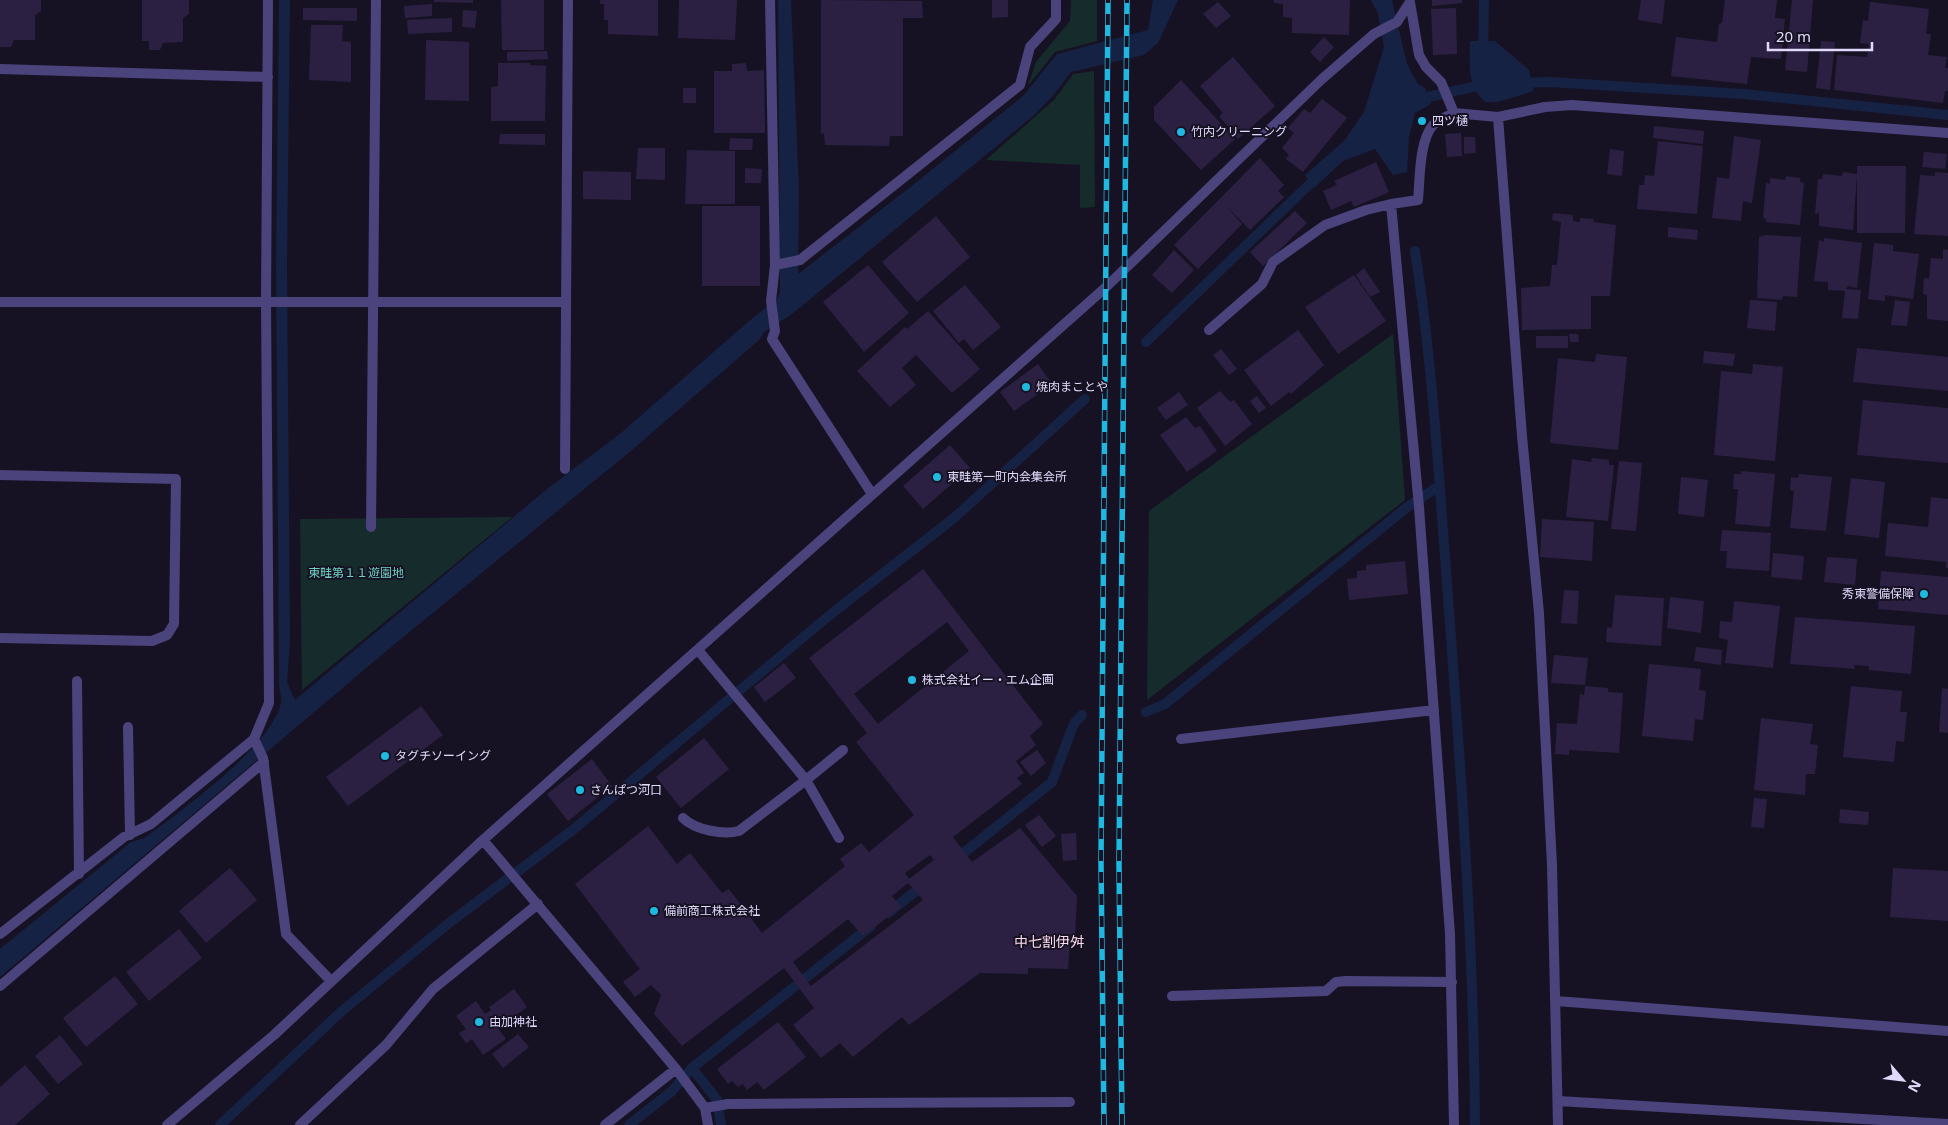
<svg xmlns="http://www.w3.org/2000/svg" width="1948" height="1125" viewBox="0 0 1948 1125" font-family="'Noto Sans','Noto Sans JP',sans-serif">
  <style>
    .green { fill: #162b2c }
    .water { fill: #152244 }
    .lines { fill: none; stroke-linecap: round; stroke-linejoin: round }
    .stream { stroke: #152244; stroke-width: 10 }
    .building { fill: #2b2042; fill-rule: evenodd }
    .lane { stroke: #4b437c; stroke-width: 10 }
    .street { stroke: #4b437c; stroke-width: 10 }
    .rail-casing { stroke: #1fb8e0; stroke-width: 5.5 }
    .rail { stroke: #171223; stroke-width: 4; stroke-dasharray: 11; stroke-linecap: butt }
    .poi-dot { fill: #1fb8e0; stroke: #171223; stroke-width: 2 }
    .labels { text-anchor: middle; stroke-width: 4; stroke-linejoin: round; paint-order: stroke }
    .poi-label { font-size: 12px; fill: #e0d9fa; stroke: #171223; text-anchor: start }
    .park-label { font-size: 12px; fill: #6fd0c2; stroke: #171223 }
    .neighbourhood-label { font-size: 14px; fill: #fadbeb; stroke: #171223 }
  </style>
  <rect width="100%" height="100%" fill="#171223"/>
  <path class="green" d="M1071 0H1097V41L1055 52 1028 86 1036 62 1070 21Z
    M1094 71 1095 207 1080 208V165L986 160 1054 100 1073 74Z
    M1393 334 1405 500 1147 700 1149 511Z
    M512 517 302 690 300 519Z"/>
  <path class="water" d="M279 0H290L287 264 290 642 287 682 295 700 547 489 621 433 749 321 778 298 780 291 778 0H791L799 191 798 274 913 185 1023 96 1057 54 1148 30 1153 0H1178L1158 43 1144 55 1071 72 1053 96 1032 117 792 314 764 332 759 340 632 450 390 648 0 977V949L131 842 145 838C180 811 272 746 281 703 282 697 279 689 279 684L276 265Z
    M1371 0H1392L1407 64 1418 84 1425 88 1431 104 1415 113 1409 137 1407 172 1393 175 1375 149 1343 161 1314 188 1305 175 1344 141 1364 112 1384 47 1378 14Z
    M1470 41H1495L1529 70 1534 91 1498 102H1485C1466 85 1470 64 1470 41Z"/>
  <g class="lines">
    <path class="stream" d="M1483 54 1484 0
      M1520 83 1550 82 1743 94 1948 115
      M1415 100 1486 84
      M1415 251C1433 365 1439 482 1448 597 1461 773 1474 949 1475 1125
      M1146 342 1319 175
      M1146 712 1165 704 1406 508 1439 486
      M955 860 1052 782 1071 731 1075 722 1082 715
      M888 913 926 883
      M692 1068 717 1100 721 1125
      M220 1125 342 1011 449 923 574 829 831 614 954 518 1085 399
      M629 1125 672 1091 692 1068 871 926"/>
  </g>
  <path class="building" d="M0 0H41V11L35 15V40H14L11 47H0Z
    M142 0H189V14L183 18V42L163 43 160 50H149V41H142Z
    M434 0H473V3L434 2Z
    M501 0H544V50H502Z
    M600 0H658V36L608 34V20H604V4H600Z
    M679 0H737L735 40 678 38Z
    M821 0 922 1 923 18H903V136H890L889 146 825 145 824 133 821 134Z
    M992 0H1008V17L992 18Z
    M1274 0H1350L1349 35 1292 33V18L1283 17V4L1274 3Z
    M1432 0H1462V3L1432 6Z
    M1641 0H1665L1662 24 1638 20Z
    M1725 0H1777L1775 18 1785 19 1781 59 1751 57 1747 84 1671 76 1676 37 1717 42 1719 24 1722 23Z
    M1792 0H1813L1807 72 1785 70Z
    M1218 2 1231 16 1216 28 1203 14Z
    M1870 2 1929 9 1926 34H1931L1928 55 1947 57 1945 68H1948V91H1945L1943 103 1834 90 1837 55 1867 57 1869 44 1860 43 1863 20 1868 21Z
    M432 4V16L405 18 404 6Z
    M303 8H357V21L303 20Z
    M1456 8 1457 54 1433 55 1431 9Z
    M463 10 477 11 475 28 462 27Z
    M452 18V32L408 34 407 20Z
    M311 25H343L342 41 351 42V82L309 80Z
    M1324 37 1334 47 1320 62 1310 52Z
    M426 40 469 42V101L425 100Z
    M1821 41 1835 42 1830 90 1816 88Z
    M547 51 548 59 507 61V52Z
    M1233 57 1275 106 1238 139 1219 116 1223 113 1200 86Z
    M498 63H530V65L546 66 545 121H491V87L498 86Z
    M746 63 747 71 764 70 765 133H714V71H732V64Z
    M1181 80 1235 139 1201 170 1154 120V107Z
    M683 88H696V103H683Z
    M1322 99 1347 118 1303 172 1286 159 1289 155 1282 148 1294 133 1288 128 1304 109 1310 113Z
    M1654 126 1704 131 1703 144 1653 138Z
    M1461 133 1462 156 1447 157 1445 134Z
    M500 134H545V145L499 144Z
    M1734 136 1761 140 1752 203 1743 201 1741 221 1712 218 1717 177 1729 179Z
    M1464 137H1475L1476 153 1464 154Z
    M730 138 753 139 752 150H729Z
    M1658 141 1703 146 1697 214 1637 209 1639 185H1644L1645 175 1654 176Z
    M638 148H665V180L636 179Z
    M1610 149 1624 151 1622 176 1607 174Z
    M687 150 735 151V204H685Z
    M1924 152 1947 154 1945 169 1922 167Z
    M1260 158 1284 185 1278 191 1284 197 1250 230 1224 204 1242 224 1198 269 1174 245Z
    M1376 162 1389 192 1354 207 1351 201 1331 210 1323 191 1337 185 1334 181Z
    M1857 166H1906L1905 233H1857Z
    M745 168 762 169 761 183H745Z
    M583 171 631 172V200L583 199Z
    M1843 172 1857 174 1853 230 1819 226V213L1815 214 1818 179H1822L1823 174 1842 176Z
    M1935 172 1948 173V236L1914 234 1920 175 1935 176Z
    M1786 176 1800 178V182L1804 183 1800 225 1766 222V219L1763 218 1766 183 1770 184V178L1785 180Z
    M702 206H760V286H702Z
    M1295 211 1307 223 1263 266 1250 252Z
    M1553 213 1573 215V221L1580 222V218L1594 219 1593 222 1616 225 1610 296H1591V329L1522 330 1521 288 1550 286 1552 265H1557L1561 222 1552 220Z
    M936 216 970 257 917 302 882 262Z
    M1668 227 1698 230 1697 240 1668 237Z
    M1766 235 1801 237 1797 297 1783 296 1782 300 1757 298 1759 237Z
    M1824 238 1862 243 1857 288 1848 286 1846 289 1861 290 1858 319 1842 318 1845 291 1828 290V282L1814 281 1819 240 1824 242Z
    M1874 243 1893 245V251L1919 254 1913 299 1885 295V301L1868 299Z
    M1943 249 1948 250V321L1927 319V295L1923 294 1924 278 1929 279 1931 258 1943 259Z
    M1174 250 1194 270 1172 293 1152 275Z
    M868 265 909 313 864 352 823 302Z
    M1364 268 1380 292 1370 297 1356 275Z
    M1354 275 1386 321 1338 354 1305 307Z
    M965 285 1001 327 973 350 964 339 959 343 933 311Z
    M1750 300 1777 302 1775 331 1747 328Z
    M1895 300 1910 302 1907 326 1891 325Z
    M928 311 980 369 952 393 916 355 902 368 916 385 890 407 857 371 905 327 907 329Z
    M1298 330 1324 365 1291 394 1289 392 1271 406 1244 370Z
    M1569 334H1578L1579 342H1570Z
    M1536 336H1568V348H1536Z
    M1857 348 1948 357V391L1853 382Z
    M1221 349 1237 369 1229 375 1213 355Z
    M1704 351 1735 354 1733 366 1703 363Z
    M1596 354 1627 357 1618 450 1550 443 1558 358 1595 362Z
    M1038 364 1052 384 1014 411 1000 392Z
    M1753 364 1783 367 1775 461 1714 455 1721 371 1752 374Z
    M1220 391 1230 402 1234 400 1252 424 1225 446 1197 408Z
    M1179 392 1188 405 1166 420 1157 408Z
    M1257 396 1266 408 1259 413 1250 401Z
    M1863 400 1948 408V463L1857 455Z
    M1186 417 1195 428 1200 426 1217 451 1187 472 1160 435Z
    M950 445 970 468 923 509 903 486Z
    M1592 458 1609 460V465H1614L1608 521 1566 517 1572 459 1591 462Z
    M1619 461 1642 463 1636 531 1611 529Z
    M1741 471 1775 474 1770 527 1735 524 1738 489H1733L1734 474H1741Z
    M1799 474 1832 477 1826 531 1790 528 1794 491 1790 490 1791 477 1798 478Z
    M1681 477 1708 480 1704 517 1678 514Z
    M1851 478 1885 482 1879 538 1844 534Z
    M1931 497 1948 499V568H1946V562L1885 556 1888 523 1928 527Z
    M1542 519 1594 522 1592 561 1540 557Z
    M1722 530 1771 533 1769 571 1726 568 1727 551H1720Z
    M1773 553 1804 556 1802 580 1771 577Z
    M1827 557 1857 559 1855 585 1824 582Z
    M1405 561 1408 594 1349 600 1347 579 1357 578V571L1366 570V565Z
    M923 569 1043 724 1030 736 1036 745 1016 761 1024 773 1017 778 1022 784 953 837 972 862 1020 828 1077 896 1075 939 1070 941 1068 969 1028 968V974L980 973 909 1025 902 1017 853 1057 840 1043 821 1058 793 1025 814 1008 784 968 682 1046 654 1014 661 995 651 985 635 997 623 982 640 969 575 884 648 826 677 864 690 853 722 893 729 889 762 933 845 866 840 859 861 843 869 852 914 815 856 742 867 733 809 658ZM947 622 969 651 878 724 854 694ZM930 855 934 860 909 879 905 873ZM908 883 923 900 811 986 793 962 848 919 863 936 901 907 892 896Z
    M1881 571 1948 577V615L1878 609Z
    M1564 590 1579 591 1577 624 1561 623Z
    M1615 595 1664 598 1661 646 1606 642 1607 627 1612 628Z
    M1670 597 1704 601 1701 633 1667 628Z
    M1734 601 1780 606 1773 668 1725 663 1728 640 1719 638 1720 621 1732 622Z
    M1795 617 1915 626 1911 674 1869 670V666L1854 665 1855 669 1790 664Z
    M1696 647 1722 650 1721 665 1694 661Z
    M1554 655 1588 658 1585 685 1551 683Z
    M784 663 796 678 765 702 754 687Z
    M1649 664 1701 669 1699 690 1706 691 1703 720 1695 719 1693 741 1642 736Z
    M1585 686 1608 688V692L1623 693 1619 753 1569 750V755L1555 754 1557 723 1577 724 1580 694 1584 695Z
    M1851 686 1902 691 1900 712H1907L1904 742 1896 741 1894 762 1843 757Z
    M1942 688 1948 689V733L1939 732Z
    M421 706 443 735 348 806 326 777Z
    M1761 718 1813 724 1810 744 1818 745 1815 774H1806L1805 795 1754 790Z
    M704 738 729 769 681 808 656 777Z
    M1037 750 1046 763 1031 776 1020 762Z
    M592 759 612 786 568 821 547 794Z
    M1754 798 1767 799 1764 828 1751 827Z
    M1840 809 1869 812 1868 825 1839 823Z
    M1039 815 1056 836 1042 847 1025 825Z
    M1076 833 1077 860 1063 861 1061 834Z
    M230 868 257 900 206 943 179 911Z
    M1893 868 1948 871V921L1890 917Z
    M179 929 202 958 149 1001 126 972Z
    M115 976 138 1004 86 1047 63 1018Z
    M514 989 527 1007 503 1025 499 1020 494 1023 506 1039 483 1055 472 1039 466 1043 459 1033 466 1029 456 1016 476 1001 485 1014 491 1010 489 1007Z
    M778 1022 806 1057 764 1090 757 1082 747 1090 743 1084 738 1087 732 1081 728 1084 717 1069Z
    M518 1034 529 1047 503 1068 492 1054Z
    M60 1035 83 1064 58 1084 35 1056Z
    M25 1065 50 1094 15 1125H0V1087Z"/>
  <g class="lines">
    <path class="lane" d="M683 818C695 830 723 835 739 831L806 780 698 650
      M839 838 806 780 843 750
      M848 1103 1070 1102"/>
    <path class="street" d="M770 0 775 265 771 301 775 331 772 339 872 494
      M0 69 268 77
      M1454 113C1447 116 1438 120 1433 125 1419 141 1420 179 1418 200L1391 204 1419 507 1450 934 1454 1125
      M1498 117 1522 436 1539 613 1552 865 1558 1125
      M775 265 800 260 1020 85 1030 47 1056 19V0
      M0 302H565
      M1209 330 1262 284 1273 262 1325 225 1366 210 1391 204
      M565 469 568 0
      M0 475 176 479 174 624 167 635 152 641 0 638
      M371 527 376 0
      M77 681 79 874
      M128 727 130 835
      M254 739 263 758 286 934 331 981
      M1181 739 1434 710
      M483 840 676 1069 705 1108 708 1125
      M0 934 124 837 151 824 254 739 269 703 266 301 268 0
      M0 986 264 762
      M1172 996 1326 991 1336 982 1346 981 1452 982
      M1556 1001 1948 1031
      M1558 1101 1948 1124
      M705 1108 728 1104 848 1103
      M167 1125 274 1035 483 840 1105 288 1322 79 1374 34 1397 22 1410 2 1419 55 1426 67 1441 82 1454 113 1498 117 1545 107 1572 105 1948 133
      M300 1125 386 1045 433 989 538 904
      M605 1125 676 1069"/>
    <g class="rail-casing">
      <path id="rail" d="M1104 1125 1101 862 1108 0
        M1122 1125 1119 864 1127 0"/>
    </g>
    <use href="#rail" class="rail"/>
  </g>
  <g class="poi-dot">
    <circle cx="1422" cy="121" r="5"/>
    <circle cx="1181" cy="132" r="5"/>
    <circle cx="1026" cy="387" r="5"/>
    <circle cx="937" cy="477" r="5"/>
    <circle cx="1924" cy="594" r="5"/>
    <circle cx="912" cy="680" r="5"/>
    <circle cx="385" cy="756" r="5"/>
    <circle cx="580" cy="790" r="5"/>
    <circle cx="654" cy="911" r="5"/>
    <circle cx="479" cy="1022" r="5"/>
  </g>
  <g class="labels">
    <g class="poi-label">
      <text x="1432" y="125">四ツ樋</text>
      <text x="1191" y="136">竹内クリーニング</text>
      <text x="1036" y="391">焼肉まことや</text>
      <text x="947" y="481">東畦第一町内会集会所</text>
      <text x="1914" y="598" text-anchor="end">秀東警備保障</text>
      <text x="922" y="684">株式会社イー・エム企画</text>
      <text x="395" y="760">タグチソーイング</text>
      <text x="590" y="794">さんぱつ河口</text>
      <text x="664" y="915">備前商工株式会社</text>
      <text x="489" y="1026">由加神社</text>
    </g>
    <g class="park-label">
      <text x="356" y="577">東畦第１１遊園地</text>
    </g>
    <g class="neighbourhood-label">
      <text x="1049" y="947">中七割伊舛</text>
    </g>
  </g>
  <g transform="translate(1903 1080) rotate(118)" stroke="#171223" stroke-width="4" paint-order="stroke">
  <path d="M0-4L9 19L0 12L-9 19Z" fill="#e0d9fa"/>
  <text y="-8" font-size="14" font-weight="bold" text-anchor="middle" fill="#e0d9fa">N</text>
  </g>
  <path d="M1768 42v8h104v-8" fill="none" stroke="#e0d9fa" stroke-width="2.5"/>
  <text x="1776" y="42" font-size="15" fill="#e0d9fa" stroke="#171223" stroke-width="4" paint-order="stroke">20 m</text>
</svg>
